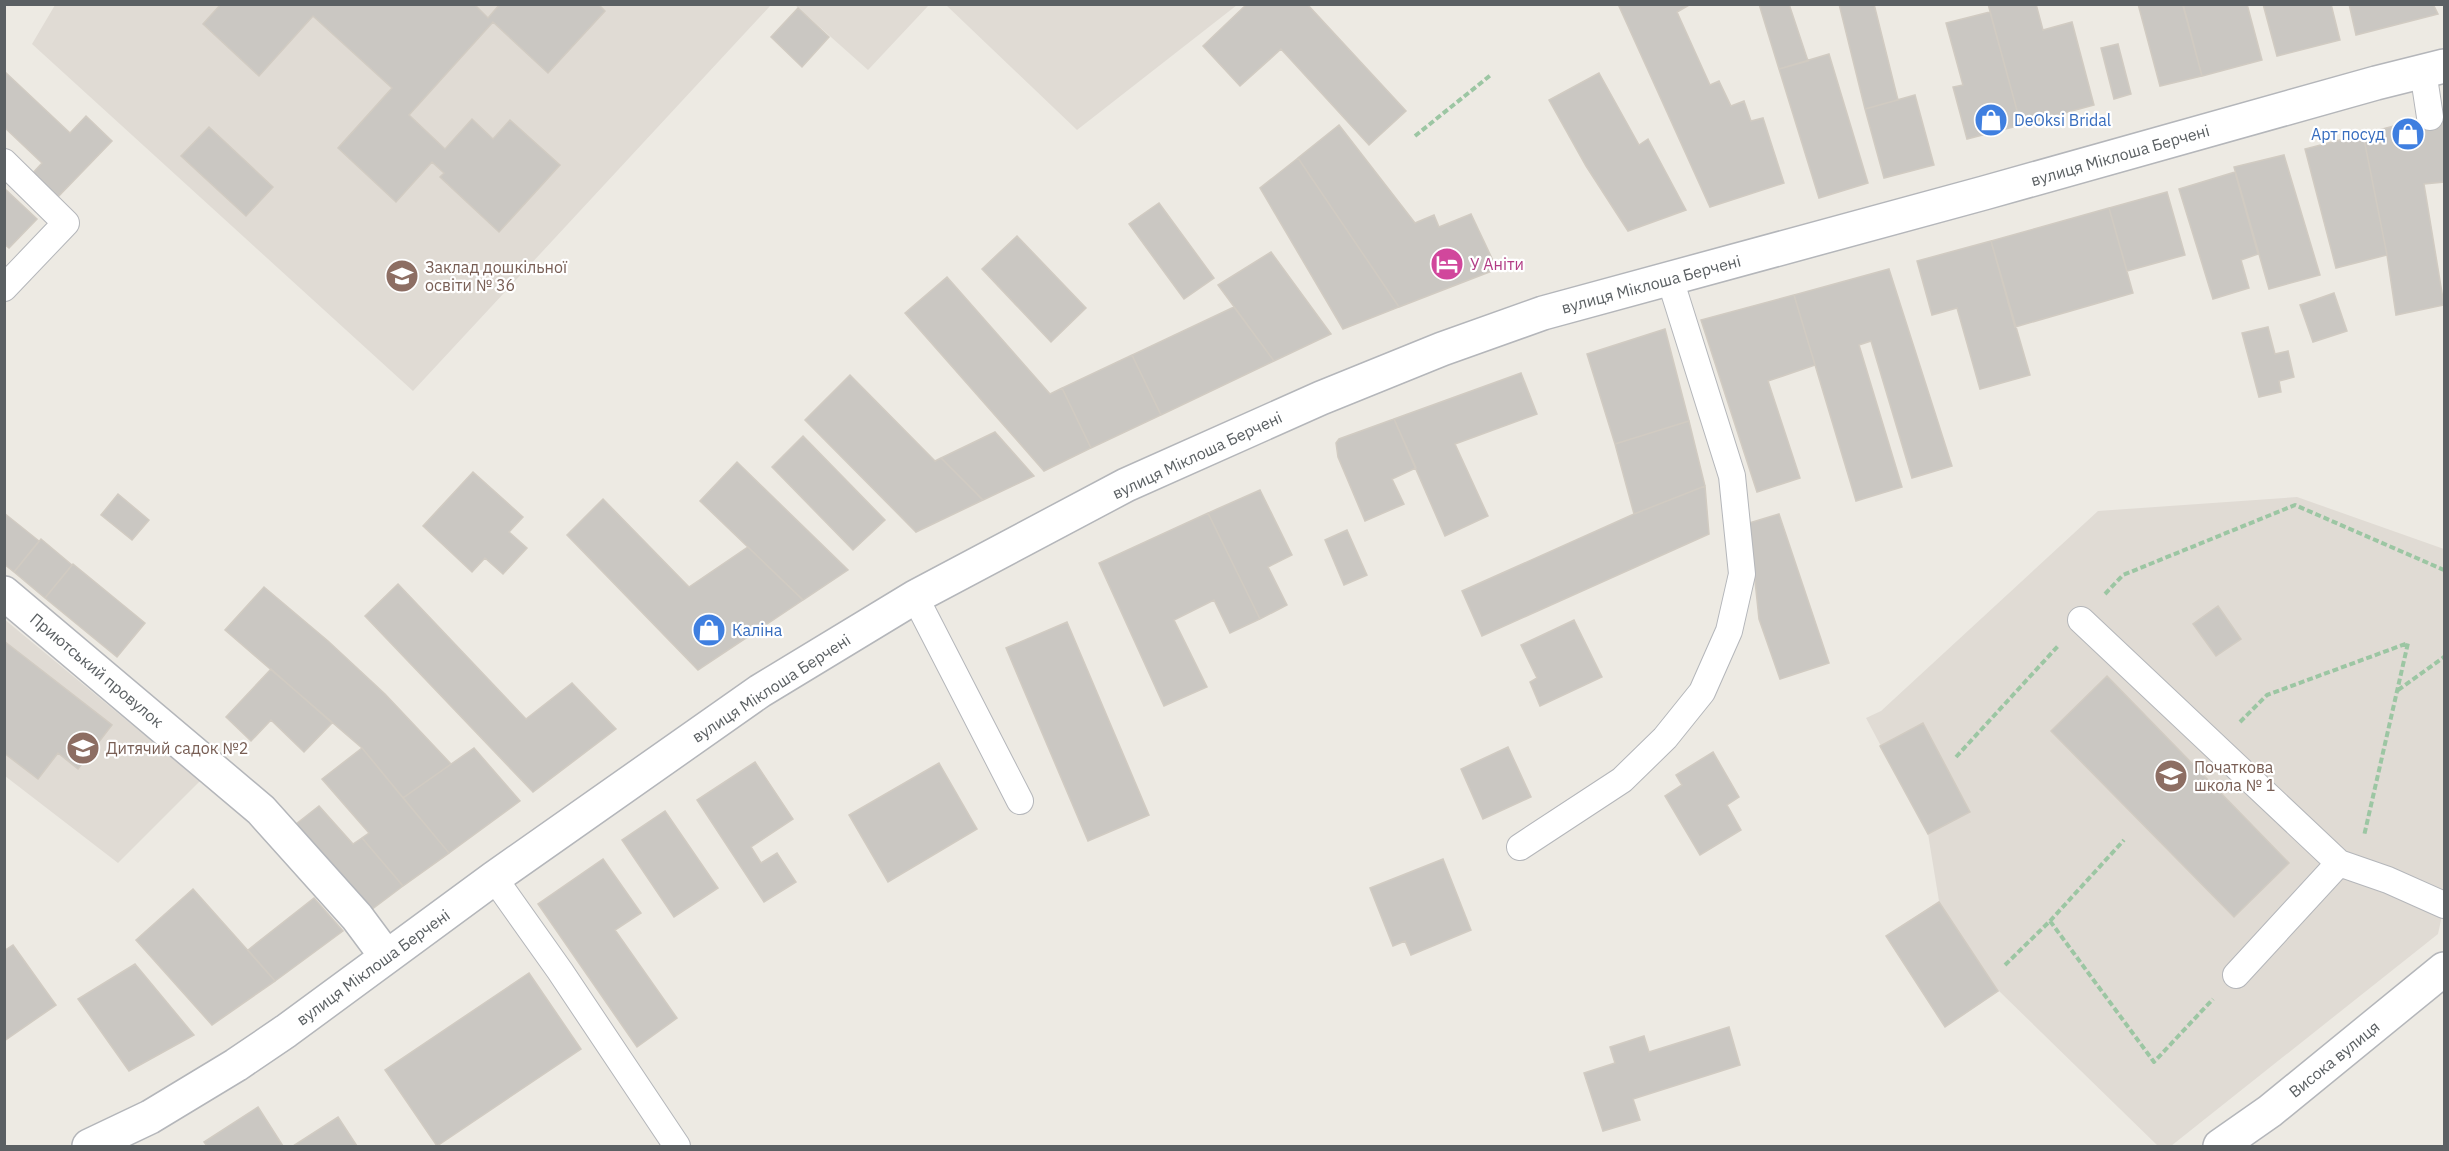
<svg xmlns="http://www.w3.org/2000/svg" width="2449" height="1151" viewBox="0 0 2449 1151" font-family="'IBM Plex Sans',sans-serif">
  <style>
    .education { fill: #e0dbd4 }
    .building { fill: #cac7c2; stroke: #d1cbc2; stroke-width: 1.5 }
    .lines { fill: none; stroke-linecap: round; stroke-linejoin: round }
    .service-casing { stroke: #b4b6ba; stroke-width: 28 }
    .minor-casing { stroke: #b4b6ba; stroke-width: 36 }
    .tertiary-casing { stroke: #b4b6ba; stroke-width: 36 }
    .path { stroke: #9cc6a3; stroke-width: 4; stroke-dasharray: 6 3; stroke-linecap: butt }
    .service { stroke: #fff; stroke-width: 26 }
    .minor { stroke: #fff; stroke-width: 33 }
    .tertiary { stroke: #fff; stroke-width: 33 }
    .labels { text-anchor: middle; stroke-width: 4.5; stroke-linejoin: round; paint-order: stroke }
    .shop-label { font-size: 16px; fill: #366cbe; stroke: #fff; text-anchor: start }
    .street-label { font-size: 16px; fill: #5b6063; stroke: #fff }
    .hotel-label { font-size: 16px; fill: #b23c85; stroke: #fff; text-anchor: start }
    .education-label { font-size: 16px; fill: #785e54; stroke: #fff; text-anchor: start }
  </style>
  <rect width="100%" height="100%" fill="#edeae3"/>
  <path class="education" d="M55 5H771L413 391 32 44Z
    M795 5H929L868 70Z
    M946 5H1237L1077 130Z
    M2297 497 2444 549V906L2438 934 2171 1146H2158L1999 991 1945 1027 1886 936 1939 901 1928 834 1866 718 1881 711 2098 511Z
    M4 619 200 781 118 863 5 776Z"/>
  <path class="building" d="M221 4H474L488 18 500 4H598L605 11 548 73 493 22 409 115 445 149 472 119 493 139 510 120 560 165 499 232 440 177 444 173 432 162 396 202 338 148 392 88 313 16 259 76 203 24Z
    M1247 4H1307L1406 111 1369 145 1281 49 1240 86 1203 46Z
    M1618 4H1691L1677 12 1710 85 1719 81 1731 106 1744 101 1751 121 1763 118 1784 183 1710 207Z
    M1759 4H1789L1808 61 1779 69Z
    M1839 4H1874L1898 100 1865 109Z
    M1988 4H2036L2043 30 2072 22 2094 105 2021 125Z
    M2138 4H2183L2202 76 2160 86Z
    M2188 4H2247L2262 60 2202 76 2183 6Z
    M2263 4H2331L2340 40 2277 56Z
    M2349 4H2433L2438 14 2356 35Z
    M798 8 829 37 802 67 771 37Z
    M1990 12 2021 125 1967 139 1953 87 1963 85 1946 23Z
    M2118 44 2131 94 2114 99 2101 48Z
    M1829 54 1868 183 1819 198 1779 69Z
    M4 71 70 133 86 116 112 141 56 199 31 175 42 163 4 127Z
    M1599 73 1639 145 1648 139 1686 210 1628 231 1586 166 1549 100Z
    M1915 95 1934 165 1884 178 1865 109Z
    M2444 113V182L2424 184 2444 305 2396 315 2387 255 2363 134Z
    M1339 125 1415 223 1434 215 1439 227 1471 214 1497 269 1399 307 1298 158Z
    M209 127 273 187 246 216 181 156Z
    M2363 134 2387 255 2336 268 2305 149Z
    M2284 155 2320 275 2269 289 2234 167Z
    M1298 158 1399 307 1343 329 1260 188Z
    M2235 172 2258 254 2241 260 2249 288 2213 299 2179 189Z
    M4 188 37 219 9 248 4 244Z
    M2167 192 2185 255 2127 271 2109 208Z
    M1159 203 1214 278 1184 299 1129 224Z
    M2109 208 2133 293 2015 327 1991 241Z
    M1017 236 1086 308 1051 342 982 269Z
    M1991 241 2030 375 1980 389 1957 308 1932 315 1917 261Z
    M1271 252 1331 334 1274 361 1218 285Z
    M1889 269 1952 466 1912 478 1871 341 1859 345 1902 487 1856 501 1794 295Z
    M947 277 1050 394 1062 388 1091 448 1044 471 905 313Z
    M2334 293 2347 331 2313 342 2300 305Z
    M1794 295 1815 365 1768 381 1800 478 1757 492 1701 320Z
    M1234 307 1274 361 1161 415 1132 355Z
    M2268 327 2275 354 2288 351 2294 377 2279 381 2281 392 2259 397 2242 333Z
    M1665 329 1689 421 1615 444 1587 354Z
    M1132 355 1161 415 1091 448 1062 388Z
    M1521 373 1537 414 1455 444 1488 516 1445 536 1394 419Z
    M850 375 935 461 941 458 983 500 916 532 805 420Z
    M1394 419 1416 468 1392 479 1404 504 1365 521 1338 457 1336 443 1339 439Z
    M1689 421 1705 486 1634 514 1615 444Z
    M995 432 1034 476 983 500 941 458Z
    M803 436 885 520 853 550 772 467Z
    M737 462 848 570 803 600 700 501Z
    M473 472 523 517 509 532 527 548 503 574 485 558 472 572 423 526Z
    M1705 486 1709 534 1482 636 1462 591 1634 514Z
    M1260 490 1292 555 1268 567 1287 605 1260 619 1208 513Z
    M118 494 149 520 132 540 101 515Z
    M603 499 689 587 748 547 803 600 698 670 567 535Z
    M4 513 39 541 14 572 4 564Z
    M1208 513 1260 619 1230 633 1214 600 1174 620 1207 687 1164 706 1099 563Z
    M1779 514 1829 663 1780 679 1759 619 1749 523Z
    M1347 530 1367 575 1344 585 1325 540Z
    M41 539 72 565 45 598 14 572Z
    M73 564 145 623 117 657 45 598Z
    M398 584 526 719 572 683 616 729 533 792 365 616Z
    M264 587 328 641 385 694 451 764 403 798 362 748 225 630Z
    M2218 606 2241 639 2216 656 2193 624Z
    M1574 620 1602 677 1540 706 1530 682 1537 678 1521 645Z
    M1067 622 1149 815 1088 841 1006 648Z
    M4 641 112 725 78 769 58 753 38 779 4 753Z
    M271 669 332 723 304 752 271 720 251 741 226 717Z
    M2107 676 2289 863 2234 917 2051 731Z
    M1923 723 1970 812 1928 834 1880 746Z
    M1508 747 1531 797 1483 819 1461 769Z
    M362 748 449 853 403 886 362 838 369 833 322 779Z
    M474 748 520 801 449 853 403 798Z
    M1713 752 1739 797 1727 805 1741 830 1700 855 1665 796 1682 785 1676 775Z
    M755 762 793 819 751 847 761 863 777 853 796 882 764 902 697 800Z
    M939 763 977 829 888 882 849 815Z
    M319 806 353 844 362 838 403 886 371 910 296 824Z
    M665 811 718 888 674 917 622 840Z
    M603 859 641 913 615 930 677 1018 637 1047 538 904Z
    M1443 859 1471 930 1411 955 1405 941 1393 946 1370 888Z
    M193 889 275 981 212 1025 136 940Z
    M314 898 343 931 275 981 248 950Z
    M1939 902 1998 991 1945 1027 1886 936Z
    M13 945 56 1005 4 1041V951Z
    M135 964 194 1035 129 1071 78 999Z
    M529 973 581 1049 437 1146 385 1070Z
    M1729 1027 1740 1065 1633 1099 1640 1120 1603 1131 1584 1073 1615 1063 1610 1047 1644 1036 1649 1052Z
    M258 1107 283 1146H207L204 1142Z
    M338 1117 357 1146H293Z"/>
  <g class="lines">
    <g class="service-casing">
      <path id="service" d="M2423 71 2430 117
        M4 162 66 223 4 288
        M915 597 1020 801
        M2081 620 2339 863 2388 880 2444 905
        M1520 847 1622 780 1665 738 1702 692 1729 631 1742 574 1732 476 1670 279
        M494 878 560 971 677 1146
        M2236 975 2339 863"/>
    </g>
    <g class="minor-casing">
      <path id="minor" d="M4 593 261 810 357 917 386 956
        M2220 1146 2270 1111 2444 969"/>
    </g>
    <g class="tertiary-casing">
      <path id="tertiary" d="M89 1146 150 1117 236 1065 286 1031 494 878 760 691 915 597 1126 485 1321 398 1442 349 1543 313 1984 193 2376 83 2444 66"/>
    </g>
    <path class="path" d="M1415 136 1492 74
      M2105 594 2123 575 2295 505 2444 570
      M2398 690 2444 657
      M2240 722 2267 695 2408 643 2364 836
      M1956 757 2058 646
      M2050 921 2124 840
      M2005 965 2050 921 2154 1062 2213 999"/>
    <use href="#service" class="service"/>
    <use href="#minor" class="minor"/>
    <use href="#tertiary" class="tertiary"/>
  </g>
  <defs>
    <g id="shop-disc" transform="scale(1.725)"><circle r="9.5" fill="#3f7fe0" stroke="#fff"/><path d="M-5-2.5h2.3a2.7 3.5 0 0 1 5.4 0H5L5.5 6h-11ZM-1.5-2.5h3a1.5 2.3 0 0 0-3 0Z" fill="#fff"/></g>
    <g id="hotel-disc" transform="scale(1.725)"><circle r="9.5" fill="#d1479c" stroke="#fff"/><path d="M-6-4.5h1.5V1H6V5H4.5V3h-9V5H-6ZM-4 0a1.8 1.8 0 1 1 3.6 0ZM.5 0V-2.5h3Q6-2.5 6 0Z" fill="#fff"/></g>
    <g id="school-disc" transform="scale(1.725)"><circle r="9.5" fill="#8d6e63" stroke="#fff"/><path d="M0-5L7-2L0 1L-7-2ZM-4 1L0 2.5L4 1V4Q0 6-4 4Z" fill="#fff"/></g>
  </defs>
  <g fill-rule="evenodd">
    <use href="#shop-disc" x="1991" y="120"/>
    <use href="#shop-disc" x="2408" y="134"/>
    <use href="#hotel-disc" x="1447" y="264"/>
    <use href="#school-disc" x="402" y="276"/>
    <use href="#shop-disc" x="709" y="630"/>
    <use href="#school-disc" x="83" y="748"/>
    <use href="#school-disc" x="2171" y="776"/>
  </g>
  <g class="labels">
    <g class="shop-label">
      <text x="2014" y="126">DeOksi Bridal</text>
      <text x="2385" y="140" text-anchor="end">Арт посуд</text>
      <text x="732" y="636">Калiна</text>
    </g>
    <g class="street-label">
      <text transform="translate(2120 155) rotate(-16)" y="6">вулиця Міклоша Берчені</text>
      <text transform="translate(1651 284) rotate(-15)" y="6">вулиця Міклоша Берчені</text>
      <text transform="translate(1197 455) rotate(-25)" y="6">вулиця Міклоша Берчені</text>
      <text transform="translate(97 670) rotate(40)" y="6">Приютський провулок</text>
      <text transform="translate(771 688) rotate(-33)" y="6">вулиця Міклоша Берчені</text>
      <text transform="translate(373 967) rotate(-36)" y="6">вулиця Міклоша Берчені</text>
      <text transform="translate(2334 1059) rotate(-39)" y="6">Висока вулиця</text>
    </g>
    <g class="hotel-label">
      <text x="1470" y="270">У Аніти</text>
    </g>
    <g class="education-label">
      <text x="425" y="273">Заклад дошкільної<tspan x="425" dy="18">освіти № 36</tspan></text>
      <text x="106" y="754">Дитячий садок №2</text>
      <text x="2194" y="773">Початкова<tspan x="2194" dy="18">школа № 1</tspan></text>
    </g>
  </g>
  <rect width="2449" height="1151" fill="none" stroke="#5b6063" stroke-width="12"/>
</svg>
